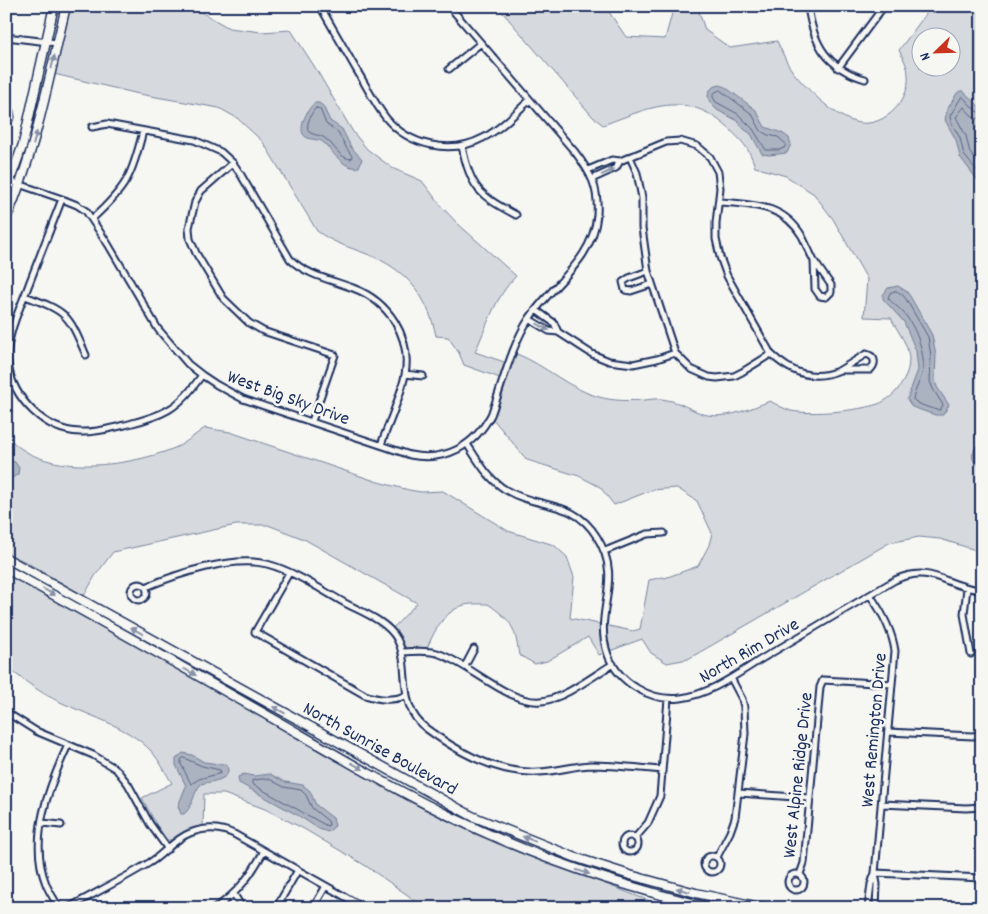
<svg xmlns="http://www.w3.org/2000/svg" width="988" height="914" viewBox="0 0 988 914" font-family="Dekko,sans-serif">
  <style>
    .green { fill: #d6d9dd; stroke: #78849e; fill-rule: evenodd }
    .water { fill: #abb2c0; stroke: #717e99 }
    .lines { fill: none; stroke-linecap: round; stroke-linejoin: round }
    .shore { stroke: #556385; stroke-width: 1 }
    .street-casing { stroke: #1b2f5e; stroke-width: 9 }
    .secondary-casing { stroke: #1b2f5e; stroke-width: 11 }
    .street { stroke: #f6f6f2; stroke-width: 5 }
    .secondary { stroke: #f6f6f2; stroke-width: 8 }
    .oneway { fill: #8892a8 }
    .labels { text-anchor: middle; stroke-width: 5; stroke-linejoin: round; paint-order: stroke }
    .street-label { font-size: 19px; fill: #1b2f5e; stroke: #f6f6f2 }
  </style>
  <rect width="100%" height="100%" fill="#f6f6f2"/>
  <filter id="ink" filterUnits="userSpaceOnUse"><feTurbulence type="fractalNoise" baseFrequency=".02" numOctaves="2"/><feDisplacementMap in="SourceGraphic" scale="10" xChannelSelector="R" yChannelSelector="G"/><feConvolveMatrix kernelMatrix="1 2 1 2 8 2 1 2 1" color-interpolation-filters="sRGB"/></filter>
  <g filter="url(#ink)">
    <path class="green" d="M70 6H91L106 10 187 8 201 12 229 28 262 32 291 30 316 69 353 132 367 149 392 168 422 181 442 207 456 222 516 276C495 297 487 326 475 352L513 365 517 354C545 365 569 389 599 397 613 401 630 401 645 400 653 399 659 398 667 400 680 402 691 410 703 414 725 420 749 409 770 401 776 404 784 409 791 411 812 415 857 411 878 404 897 397 913 373 908 352 906 341 896 329 891 318L864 317 867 279 833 219 814 194 786 176 755 167C749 147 742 141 727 127 685 89 649 108 603 125L593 117 497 6H605L626 37 665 39 674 6H697L705 30 730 48 777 41C782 51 786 63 793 72 806 88 832 114 852 121 880 132 911 102 908 75 908 66 903 58 899 50L932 6H982V552L940 539 919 537 889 543 688 659 667 663 651 653 642 639 599 655 588 637 547 661 535 664 519 655C515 626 511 620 488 604 479 604 466 603 459 607 442 615 434 632 427 648L407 649 393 628 417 603 304 539 268 525H236L113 552 95 576 84 596 26 562 6 553V434C39 479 127 467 172 449 184 445 194 435 205 428L230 432 378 482 409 490 421 492 443 491 508 531 554 545 567 557 574 577 570 618 633 631 640 629 649 580 663 577 665 578 698 566 709 545 712 533 697 501 677 488 652 490 614 505 600 487 579 476 527 460 488 413 500 378 464 365 459 353 448 337 436 336C428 296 406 269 367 254 349 247 333 243 317 231L263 142 237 118 219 108 139 94 54 74ZM920 38H950V68H920Z
      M6 573 252 710 538 858 668 908H420L409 896 366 866 304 829 265 809 224 794H204L203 826C191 829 182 832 173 840H167L156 824 142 798 172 783C165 772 160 761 151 751 127 725 85 715 54 699 37 691 22 678 6 667Z"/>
    <path class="water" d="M720 85 725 87 756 110 765 127 782 133 789 138 791 144 787 153 769 155 762 154 751 134 744 129 738 121 717 110 710 103 708 96 709 91 713 87Z
      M960 91H963L978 105 982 112V186L960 157 956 140 945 120 947 110 957 93Z
      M315 103H319L323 106 330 121 342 129 351 147 362 159 359 167C344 170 334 153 324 143 318 137 308 142 303 134 299 126 308 107 315 103Z
      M898 286 906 291 910 296 932 335 936 356 935 380 937 387 949 405 943 415H935L912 407 907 399 918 370 916 351 904 322 883 299V295L888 288Z
      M982 441V467C967 461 972 449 982 441Z
      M6 459 15 462 19 468 18 474 11 479 10 496 6 499Z
      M183 753 192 755 204 762 227 765C233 781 211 781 201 784 192 794 194 806 184 814H181L178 806 186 786 176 765V759Z
      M244 774 254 776 270 774 285 782 303 785 310 791 316 805 333 818 335 826 328 832 319 829 299 816 239 783 238 777Z"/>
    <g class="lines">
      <path class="shore" d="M720 90 752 114 761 131 768 135 778 137 786 144 784 148 779 150H766L753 129 738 114 716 102 713 97V94Z
        M316 108 320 109 326 124 338 132 347 149 352 156 351 159C339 158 335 146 326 139 320 134 313 136 308 131 306 125 311 112 316 108Z
        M982 113 976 111 962 96 950 116 951 122 960 138 964 155 982 177
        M982 119 974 118 964 107 956 117 966 136 970 153 982 167
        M896 291 902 294 906 299 928 337 931 356 930 381 933 389 943 405 940 410C934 410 916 404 913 399 915 389 921 380 923 370 925 351 915 325 902 311 898 307 892 303 888 298L890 293Z
        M184 758 202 766 220 770 221 773 199 779 191 784 181 764V760Z
        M261 779H269L284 787 301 790 306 795 312 808 328 821 329 825 327 826 252 784V781Z"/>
      <g class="street-casing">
        <path id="street" d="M320 6C332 27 344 48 356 69 366 85 374 103 386 118 409 146 451 155 483 138 501 129 515 113 530 100
          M740 6H749
          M808 6C813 44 827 68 865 79
          M6 37 57 43
          M838 68 884 6
          M449 69 481 43
          M6 108 10 111 11 117 6 123
          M92 127 107 124 194 140 221 152 233 163 241 175 290 259C306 275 332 280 353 288 388 301 412 336 405 375 400 399 389 422 381 445
          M462 146C470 188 480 196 516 215
          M630 157 637 173 642 198V228L648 271 675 353 691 369 709 377 717 378 734 376 742 372 771 354
          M233 163 201 191 195 202 189 228 190 239 196 253 223 298 249 323 263 331 335 355 312 421
          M588 170 612 160 620 161 666 142 680 141 697 146 710 157 718 172 720 188 716 223V239L720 257 727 276 771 354C791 373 813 382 840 370
          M592 179 616 168 620 161
          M10 181 62 199 77 205 86 211 108 244 158 329 188 364 202 375 217 385 243 399 410 455C446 462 474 446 491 415 502 386 512 344 529 319 553 283 593 261 597 215 599 188 591 173 575 152L449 6
          M62 199C51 227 40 256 29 284 20 309 5 337 8 364 13 399 45 431 80 432 95 433 111 428 125 425 140 421 154 418 168 410 182 402 192 389 202 375
          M720 202C753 205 783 204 802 236 806 244 810 253 814 261
          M92 219C127 187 132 176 143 131
          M814 261 831 285V292L826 297 820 296 815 289Z
          M648 271 629 278 623 282 625 290 631 291 652 284
          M25 296C68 312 68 314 86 355
          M536 310 554 323 558 332
          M529 319 549 331 558 332 592 354 609 361 633 364 657 359 675 353
          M866 354C875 356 877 363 870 370H840Z
          M405 374 423 376
          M467 444C478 461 488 479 506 490 539 510 573 498 597 537 625 582 592 611 608 655 619 683 651 702 681 698 712 694 741 671 768 655 811 630 853 605 895 580 934 563 946 588 982 590
          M605 551 647 534 664 533
          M289 573 255 632 365 695C380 700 391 701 406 696
          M131 592a8 8 0 1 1 16 0a8 8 0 1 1-16 0Z
          M146 587C177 574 233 555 267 564 294 571 320 589 345 603 362 612 387 621 397 639 412 668 395 706 427 729 458 752 498 774 538 772 555 772 572 766 590 765 614 765 638 768 662 770
          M967 588 964 614 971 654
          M403 652C414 651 426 650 437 653 469 663 510 705 541 701 564 699 593 676 613 664
          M465 666 474 649
          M6 712 36 731 93 755 116 769 128 784 150 824 168 849
          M888 732 973 736 982 734
          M739 793 809 798
          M882 804 966 808 982 807
          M42 823 61 825
          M622 844a8 8 0 1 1 16 0a8 8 0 1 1-16 0Z
          M635 838 648 823 660 796 668 699
          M704 864a8 8 0 1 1 16 0a8 8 0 1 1-16 0Z
          M717 857 730 832 735 818 745 734 744 707 742 699 731 678
          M875 873 982 878
          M788 882a8 8 0 1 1 16 0a8 8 0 1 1-16 0Z
          M800 874 804 863 820 687 823 680 892 684
          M875 874 877 884 876 908
          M234 894 242 908
          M59 908C55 900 49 892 46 884 28 839 49 786 68 745
          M68 908C95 893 123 879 149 863 163 855 174 839 190 833 205 827 219 827 234 834L365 908
          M215 908C239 892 250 876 264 851
          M276 908 298 870
          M313 908 326 886
          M868 908 871 884 875 873 895 651C892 630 882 612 870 595"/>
      </g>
      <g class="secondary-casing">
        <path id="secondary" d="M6 192 23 144 54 6
          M6 219C36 151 49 78 66 6
          M6 558 472 816 574 857 630 875 696 893 765 908
          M6 569C93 616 179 665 265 714 342 758 419 805 502 840 570 869 640 891 712 908"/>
      </g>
      <use href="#street" class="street"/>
      <use href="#secondary" class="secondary"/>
    </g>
    <defs><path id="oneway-solid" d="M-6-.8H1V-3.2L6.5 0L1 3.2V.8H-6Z" transform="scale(1.25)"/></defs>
    <g class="oneway">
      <use href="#oneway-solid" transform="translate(53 62) rotate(-77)"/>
      <use href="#oneway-solid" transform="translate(35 138) rotate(-75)"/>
      <use href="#oneway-solid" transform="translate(608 172) rotate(-25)"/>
      <use href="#oneway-solid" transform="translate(543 327) rotate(30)"/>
      <use href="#oneway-solid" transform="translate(49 592) rotate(29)"/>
      <use href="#oneway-solid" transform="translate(137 631) rotate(-151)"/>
      <use href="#oneway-solid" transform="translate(190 672) rotate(29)"/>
      <use href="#oneway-solid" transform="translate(279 710) rotate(-151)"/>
      <use href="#oneway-solid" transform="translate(357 766) rotate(29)"/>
      <use href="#oneway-solid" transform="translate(529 839) rotate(-158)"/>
      <use href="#oneway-solid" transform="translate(583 872) rotate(18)"/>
      <use href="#oneway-solid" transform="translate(683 890) rotate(-165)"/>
    </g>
  </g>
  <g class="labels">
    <g class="street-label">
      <text transform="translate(289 396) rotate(20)" y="7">West Big Sky Drive</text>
      <text transform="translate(748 649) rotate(-30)" y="7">North Rim Drive</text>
      <text transform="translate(872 730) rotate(-85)" y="7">West Remington Drive</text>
      <text transform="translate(381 747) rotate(29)" y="7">North Sunrise Boulevard</text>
      <text transform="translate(796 775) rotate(-84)" y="7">West Alpine Ridge Drive</text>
    </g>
  </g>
  <rect width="988" height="914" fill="none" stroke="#f6f6f2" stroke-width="25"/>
  <rect x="12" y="12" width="963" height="889" fill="none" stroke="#1b2f5e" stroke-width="2" filter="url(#ink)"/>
  <g transform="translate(936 52) rotate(247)"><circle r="24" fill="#f6f6f2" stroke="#9ea6b7"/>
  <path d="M0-4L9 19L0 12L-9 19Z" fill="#c8321e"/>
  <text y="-8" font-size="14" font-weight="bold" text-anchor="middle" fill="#1b2f5e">N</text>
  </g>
</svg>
